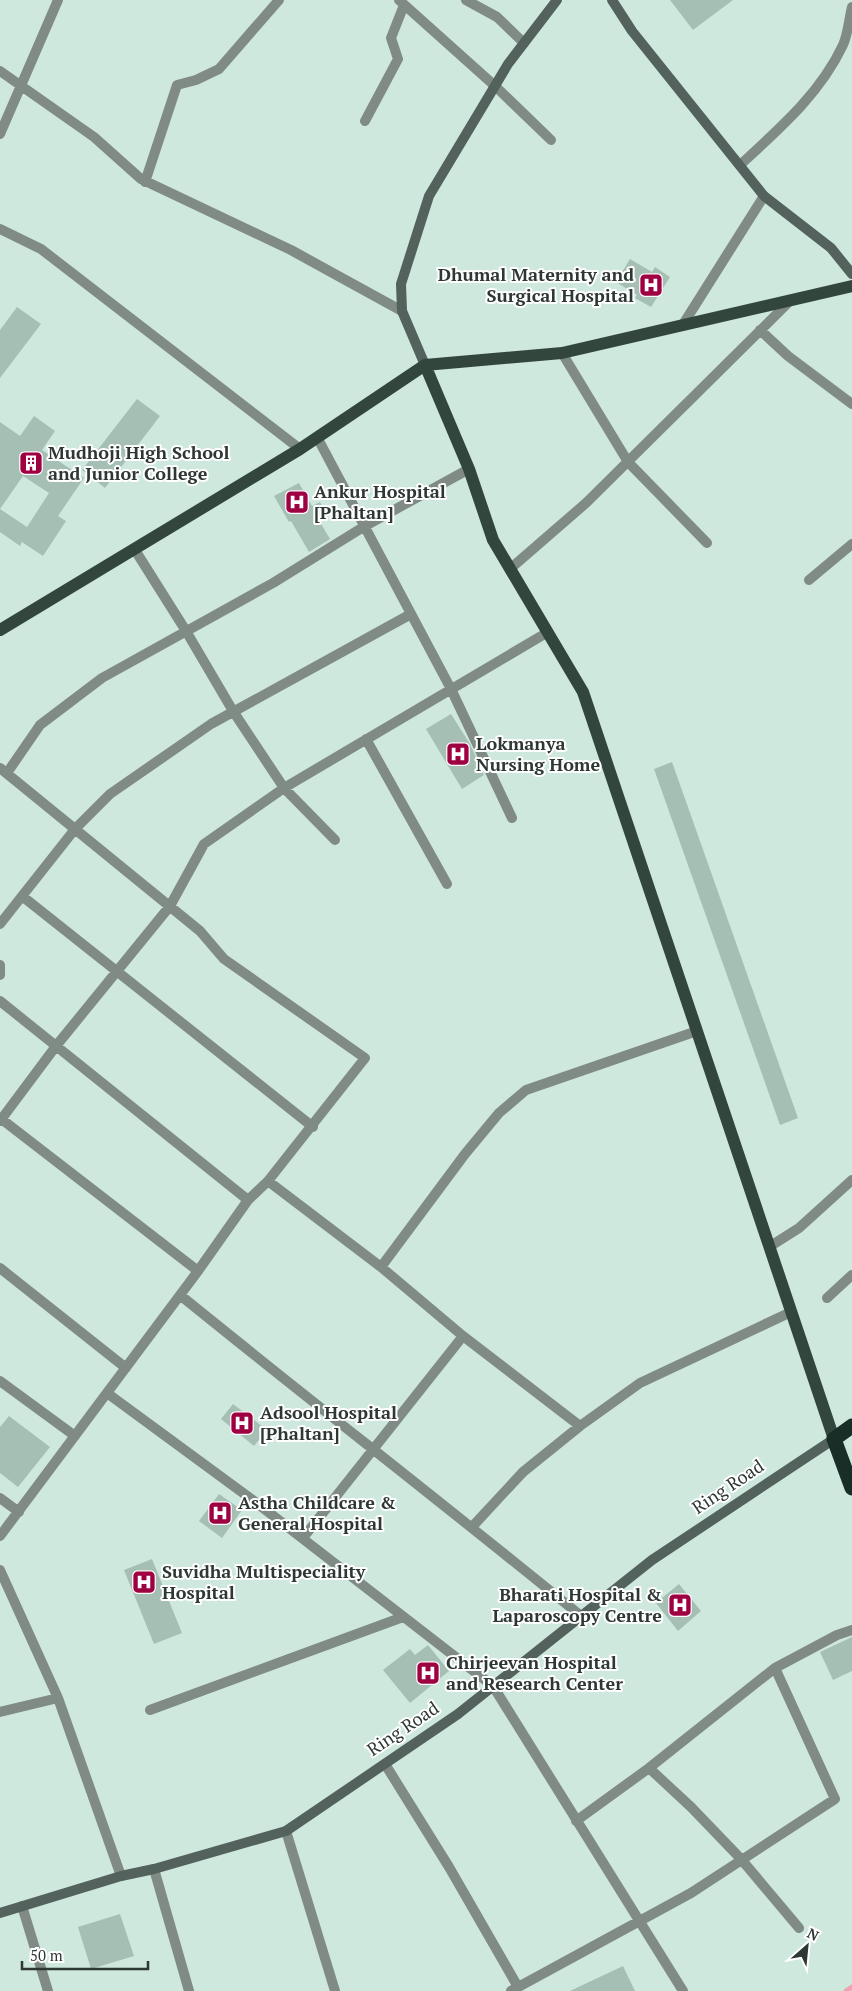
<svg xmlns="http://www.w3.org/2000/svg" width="852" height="1991" viewBox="0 0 852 1991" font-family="'PT Serif',serif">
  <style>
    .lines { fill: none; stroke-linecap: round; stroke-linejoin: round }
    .stream { stroke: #efa2af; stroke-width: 5 }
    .building { fill: #a6bfb5 }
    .street { stroke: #808b86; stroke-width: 10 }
    .secondary { stroke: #53625c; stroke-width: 10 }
    .primary { stroke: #33463e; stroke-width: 12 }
    .highway { stroke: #192e26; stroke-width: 15 }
    .labels { text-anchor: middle; stroke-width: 4; stroke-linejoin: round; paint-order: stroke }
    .poi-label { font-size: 18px; font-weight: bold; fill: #2d3733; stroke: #fff; text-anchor: start }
    .street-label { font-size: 18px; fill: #2d3733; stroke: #fff }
  </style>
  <rect width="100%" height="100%" fill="#cee8dd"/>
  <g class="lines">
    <path class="stream" d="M846 1991 852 1987"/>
  </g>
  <path class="building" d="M670 0H733L693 30Z
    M630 259 652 272 655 267 670 277 651 307 635 298 637 295 616 282Z
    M17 307 41 324 0 378V330Z
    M137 399 160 416 105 488 82 470Z
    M34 416 55 431 42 450 84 478 58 516 66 521 43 556 22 542 20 546 0 532V509L27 527 49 493 23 476 0 509V422L20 436Z
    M299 483 312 506 320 502 328 517 320 522 330 539 309 552 291 521 289 522 274 496Z
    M451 714 470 744 484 775 462 789 426 729Z
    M672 762 798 1118 780 1125 654 769Z
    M233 1404 267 1430 254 1446 221 1419Z
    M9 1416 50 1447 18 1487 0 1473V1427Z
    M219 1494 242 1510 222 1538 199 1521Z
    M152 1559 182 1633 154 1644 124 1570Z
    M679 1584 701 1611 678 1631 656 1603Z
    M852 1637V1671L833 1680 820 1652Z
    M428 1645 449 1671 410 1703 383 1670 410 1649 415 1655Z
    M120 1914 134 1956 91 1969 78 1927Z
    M623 1966 635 1991H570Z"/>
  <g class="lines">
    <path class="street" d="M399 0 495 86 551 140
      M466 0 497 17 524 43
      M0 71 94 137 141 179 291 250 402 311
      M365 121 398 59 391 38 404 5
      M0 134 58 0
      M740 165C779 129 820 94 843 45 848 34 849 19 852 7
      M145 182 177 85 196 80 219 69 279 0
      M0 229 41 249 300 449
      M682 326 764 196
      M760 330 788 356 852 404
      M562 353 628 462 707 543
      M317 437 451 689 512 818
      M135 550 186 631 233 711 284 788 335 840
      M510 569 586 503 791 300
      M809 580 852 544
      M366 739 447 884
      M0 768 200 931 224 959 365 1058 268 1181 248 1200 198 1271 0 1536
      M7 773 40 725 102 678 273 583 365 526 469 469
      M22 896 313 1127
      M0 924 75 829 110 794 211 724 411 614
      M0 965V975
      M0 1001 248 1200
      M0 1118 198 1271
      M0 1121 56 1046 170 906 204 844 284 788 548 632
      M268 1181 381 1267 463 1336 580 1426
      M769 1247 799 1228 852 1180
      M381 1267 465 1154 499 1113 526 1090 697 1031
      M0 1268 126 1368
      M180 1295C313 1403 449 1508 581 1616
      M827 1298 852 1275
      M0 1381 75 1436
      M107 1393 258 1504 493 1686 683 1991
      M0 1498 19 1512
      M472 1527 523 1472 580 1426 640 1383 791 1312
      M303 1538 463 1336
      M0 1570 58 1698 121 1876
      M775 1668 837 1635 852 1630
      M150 1710 403 1617
      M0 1712 58 1698
      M385 1764 449 1867 518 1987
      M649 1768 691 1807 741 1859 799 1928
      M286 1831 335 1991
      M154 1869 189 1991
      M22 1906 48 1991
      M511 1991 691 1893 835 1799 775 1668 649 1768 576 1821"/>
    <path class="secondary" d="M612 0 632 31 764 196 831 248 852 274
      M425 365 402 311 401 284 429 196 508 64 557 0
      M0 1913 121 1876 154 1869 286 1831 458 1714 652 1560 834 1439"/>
    <path class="primary" d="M425 365 469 469 493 540 583 692 834 1439
      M0 630 300 449 425 365 562 353 852 286"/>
    <path class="highway" d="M852 1426 834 1439 852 1488"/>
  </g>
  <defs>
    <g id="hospital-square" transform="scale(1.25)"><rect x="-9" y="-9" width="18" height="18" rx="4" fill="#9f0041" stroke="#fff"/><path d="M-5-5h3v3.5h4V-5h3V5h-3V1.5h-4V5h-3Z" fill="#fff"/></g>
    <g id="building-square" transform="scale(1.25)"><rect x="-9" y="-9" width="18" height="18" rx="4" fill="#9f0041" stroke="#fff"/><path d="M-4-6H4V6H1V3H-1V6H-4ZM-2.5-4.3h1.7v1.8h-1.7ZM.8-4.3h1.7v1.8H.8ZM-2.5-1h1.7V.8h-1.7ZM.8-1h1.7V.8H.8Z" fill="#fff"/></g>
  </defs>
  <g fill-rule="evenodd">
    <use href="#hospital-square" x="651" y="285"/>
    <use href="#building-square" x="31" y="463"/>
    <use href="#hospital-square" x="297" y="502"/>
    <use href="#hospital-square" x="458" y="754"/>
    <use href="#hospital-square" x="242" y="1423"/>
    <use href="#hospital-square" x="220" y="1513"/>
    <use href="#hospital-square" x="144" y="1582"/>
    <use href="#hospital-square" x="680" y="1605"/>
    <use href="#hospital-square" x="428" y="1673"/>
  </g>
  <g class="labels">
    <g class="poi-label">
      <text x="634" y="281" text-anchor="end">Dhumal Maternity and<tspan x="634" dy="21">Surgical Hospital</tspan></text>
      <text x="48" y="459">Mudhoji High School<tspan x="48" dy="21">and Junior College</tspan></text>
      <text x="314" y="498">Ankur Hospital<tspan x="314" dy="21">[Phaltan]</tspan></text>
      <text x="476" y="750">Lokmanya<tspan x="476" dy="21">Nursing Home</tspan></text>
      <text x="260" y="1419">Adsool Hospital<tspan x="260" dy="21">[Phaltan]</tspan></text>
      <text x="238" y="1509">Astha Childcare &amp;<tspan x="238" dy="21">General Hospital</tspan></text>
      <text x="162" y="1578">Suvidha Multispeciality<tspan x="162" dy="21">Hospital</tspan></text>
      <text x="662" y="1601" text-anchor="end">Bharati Hospital &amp;<tspan x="662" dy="21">Laparoscopy Centre</tspan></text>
      <text x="446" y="1669">Chirjeevan Hospital<tspan x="446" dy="21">and Research Center</tspan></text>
    </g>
    <g class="street-label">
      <text transform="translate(728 1487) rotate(-34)" y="6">Ring Road</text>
      <text transform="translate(403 1729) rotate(-34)" y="6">Ring Road</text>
    </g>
  </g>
  <g transform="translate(807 1946) rotate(27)" stroke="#ffffff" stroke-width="4" paint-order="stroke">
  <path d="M0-4L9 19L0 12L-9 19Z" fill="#2d3733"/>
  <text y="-8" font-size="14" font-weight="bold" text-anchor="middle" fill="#2d3733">N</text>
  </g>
  <path d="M22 1961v8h126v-8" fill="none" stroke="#2d3733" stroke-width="2.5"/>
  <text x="30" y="1961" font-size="15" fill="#2d3733" stroke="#ffffff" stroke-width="4" paint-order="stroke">50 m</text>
</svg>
